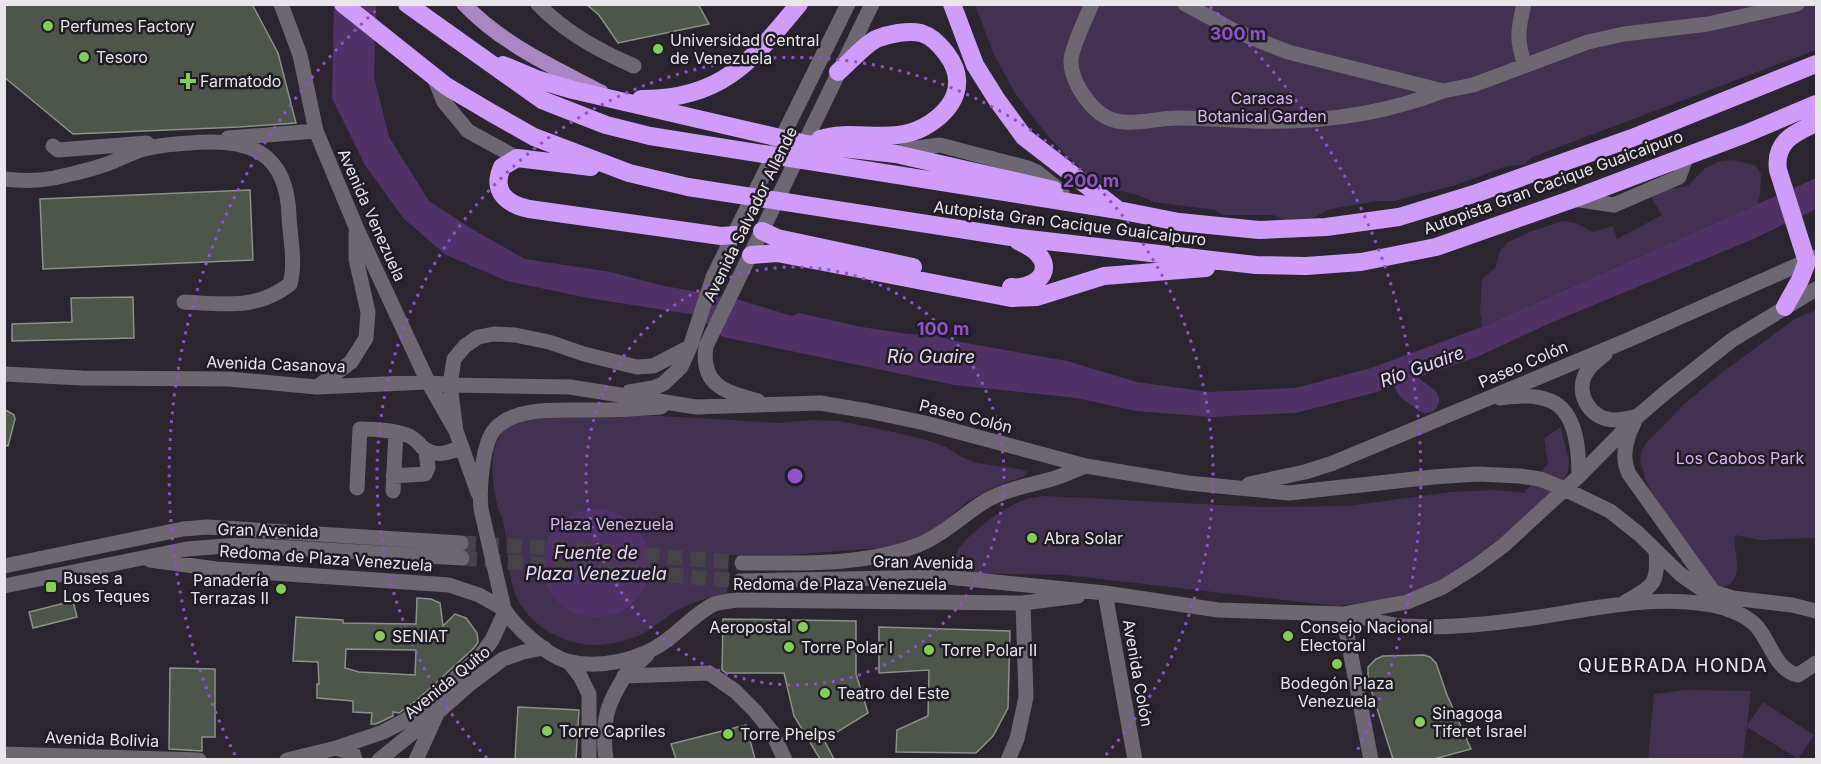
<svg xmlns="http://www.w3.org/2000/svg" width="1821" height="764" viewBox="0 0 1821 764" font-family="Inter,sans-serif">
  <style>
    .green { fill: #423150 }
    .water { fill: #503267 }
    .lines { fill: none; stroke-linecap: round; stroke-linejoin: round }
    .river { stroke: #503267; stroke-width: 26 }
    .building { fill: #4e554b; stroke: #8b9288; stroke-width: 1.5; fill-rule: evenodd }
    .minor-tunnel { stroke: #46424a; stroke-width: 15; stroke-dasharray: 15 8; stroke-linecap: butt }
    .minor { stroke: #6d6772; stroke-width: 15 }
    .major { stroke: #a887c3; stroke-width: 15 }
    .highway { stroke: #d09cf9; stroke-width: 18 }
    .ring { fill: none; stroke: #9151c8; stroke-width: 3; stroke-dasharray: 3 6 }
    .poi-dot { fill: #81d050; stroke: #201c24; stroke-width: 2 }
    .labels { text-anchor: middle; stroke-width: 5; stroke-linejoin: round; paint-order: stroke }
    .poi-label { font-size: 16px; fill: #e8e5eb; stroke: #201c24; text-anchor: start }
    .park-label { font-size: 16px; fill: #dab5f8; stroke: #201c24 }
    .street-label { font-size: 16px; fill: #e8e5eb; stroke: #201c24 }
    .water-label { font-size: 18px; font-style: italic; fill: #e9d8f9; stroke: #201c24 }
    .neighbourhood-label { font-size: 18px; letter-spacing: 1.5px; fill: #e8e5eb; stroke: #201c24 }
    .centre { fill: #9151c8; stroke: #201c24; stroke-width: 3 }
    .ring-label { font-size: 18px; text-anchor: middle; font-weight: bold; fill: #9151c8; stroke: #201c24; stroke-width: 5; stroke-linejoin: round; paint-order: stroke }
  </style>
  <rect width="100%" height="100%" fill="#2a252e"/>
  <path class="green" d="M975 5H1816V50L1530 158 1526 164 1504 167 1456 185 1394 201H1378L1330 209 1311 219H1304L1287 221 1273 215H1223L1215 210 1153 202 1138 195 1108 188 1095 180 1072 161 1047 135 1015 93 994 55Z
    M1733 160 1755 165 1758 169 1761 174 1760 195 1758 204 1482 327 1480 312 1482 279 1495 268 1500 251 1508 242 1532 231 1563 221 1576 223 1593 232 1613 226 1617 239 1662 215 1651 197 1667 190 1688 186 1704 169 1721 161Z
    M1816 310V538L1760 540 1735 535C1732 553 1745 569 1729 585L1718 588 1657 505 1646 481 1640 460 1641 452 1646 443 1683 405 1725 370 1795 319Z
    M593 415 661 416 779 423 813 420 840 421 894 432 930 441 946 447 962 457 977 463 1020 469 1028 472 1025 476 996 486 968 501 928 537 893 547 788 555H729L727 593C710 596 692 603 676 611 664 618 654 628 642 634 630 640 612 644 598 645 561 646 521 622 512 584 507 565 508 544 504 525 503 518 498 511 497 504 492 482 487 447 505 430 526 409 566 416 593 415Z
    M1561 427 1569 461 1568 472 1560 485 1525 519 1462 569 1418 591 1385 600 1336 606 1065 575 968 573C926 560 997 513 1011 506 1022 499 1034 497 1047 496L1260 507 1347 506 1451 492 1495 490 1524 493 1548 463 1544 438Z
    M1686 690 1751 691 1747 725 1763 702 1814 735 1798 759 1747 727 1743 759H1648L1654 694Z"/>
  <path class="water" d="M334 5H376L374 77 389 137 429 201 472 229 525 259 611 272 660 285 740 300 792 316 799 313 862 327 908 334 935 335 955 341 1067 361 1137 382 1209 392 1295 388 1371 368 1482 327 1816 178V209L1751 240 1548 324 1477 357 1374 393 1295 413 1211 417 1136 411 1076 398 954 385 723 337 696 315 588 298 507 281 446 255 404 219 365 165 332 98Z
    M542 563a54 54 0 1 1 108 0a54 54 0 1 1-108 0Z"/>
  <g class="lines">
    <path class="river" d="M1405 380 1410 388 1426 400"/>
  </g>
  <path class="building" d="M4 4H252L278 53 296 123 239 127 73 134 4 77Z
    M586 4H698L709 24 618 43 599 15Z
    M250 190 253 260 43 269 40 199Z
    M133 297 134 338 12 341V324L72 322 71 298Z
    M4 409 14 415 15 419 8 446 4 445Z
    M417 598 431 599 440 603 443 626 455 614 466 618 477 633 478 642 474 648 416 701 399 713 393 712V716L376 724H371L372 713 353 712V701L317 698V684H319L318 662 293 661 296 617 343 620V623L416 624ZM346 649 416 650 415 675 359 672 345 668Z
    M73 601 77 617 33 628 29 612Z
    M723 619 856 621V674L868 713 824 740 834 759H820L794 716 784 673H726L722 670Z
    M879 627 1010 631 1008 708 993 736 976 753 896 752 897 730 928 716 929 670 879 673Z
    M1424 655 1430 657 1436 663 1447 695 1471 749 1434 759H1393L1368 680V667L1376 659 1383 656Z
    M170 668 215 669V737H202V751L169 749Z
    M518 707 579 710 576 759H515Z
    M746 725 755 759H676L671 744Z"/>
  <g class="lines">
    <path class="minor-tunnel" d="M461 543 588 550 742 563
      M462 558 740 581"/>
    <path class="minor" d="M281 4 300 55 316 131 356 227 428 382 456 431
      M538 4C564 32 599 51 634 66
      M1092 4C1086 18 1072 46 1071 60 1070 79 1087 104 1101 114 1123 130 1152 118 1177 118 1203 118 1229 120 1255 121 1318 123 1384 114 1443 91
      M1185 4 1235 31 1288 52 1443 91 1473 85 1588 42 1624 34 1708 24 1797 4
      M1524 4C1518 29 1516 41 1525 65
      M433 75 444 102 468 131 517 158
      M228 138 316 131
      M53 146 58 150 147 143
      M896 154 908 149 940 145 1028 168 1037 172 1062 192
      M4 179C21 181 38 181 54 178 72 174 90 170 107 164 118 160 129 154 141 150 157 145 174 144 190 143 249 138 287 151 289 216 290 238 296 262 290 284 257 310 225 304 184 302
      M1573 199 1614 205 1679 177 1687 155
      M1605 354C1599 359 1592 364 1588 370 1573 391 1589 420 1615 420 1622 420 1630 418 1638 416
      M4 374 82 378 229 379 317 387 428 382 450 385 570 387 696 407 820 403 868 411 925 423 1086 466 1188 483 1289 493 1433 477 1477 474 1520 476 1540 479 1560 487 1610 511 1639 534 1680 574 1700 588 1733 598 1792 605 1816 611
      M317 387 351 362 366 338 368 312 356 259V233
      M629 392 653 388 663 384 681 367 690 347 713 277 848 4
      M1500 398C1517 396 1535 394 1551 401 1577 412 1579 452 1579 476
      M758 401C726 392 700 386 706 346L872 4
      M661 407C638 409 615 410 592 410 564 411 516 405 495 429 482 443 479 490 481 509L504 609C516 628 549 658 571 662 599 668 631 661 655 648 677 636 692 615 714 604 721 602 729 601 737 600L1023 603 1078 596
      M1634 423C1625 440 1621 457 1629 474L1715 594
      M393 476 425 474 428 468 426 451
      M1249 484 1305 472 1333 463 1628 340 1816 257
      M357 488 360 429C376 429 392 430 407 435 413 437 418 442 422 447 435 458 448 453 462 447
      M393 491 396 432
      M478 493 456 431 450 385 454 359 465 346 478 337 494 334 515 335 549 342 584 354 637 367 653 366 690 347
      M150 560 216 569 449 585 479 595 504 609
      M742 563C800 563 863 566 918 545 943 535 964 514 987 500 1007 489 1030 485 1052 479 1063 476 1075 470 1086 466
      M4 566 183 529 207 527 461 543
      M740 581 947 577 1105 593 1218 610 1343 614 1407 602 1443 587 1476 566 1503 546 1579 476 1638 416 1666 392 1732 340 1816 289
      M4 586 187 549 239 545 462 558
      M1105 593 1135 760
      M1624 603C1652 586 1659 586 1656 551
      M1343 614 1371 760
      M1354 616C1370 619 1387 625 1404 626 1446 629 1490 624 1532 618 1587 610 1649 595 1705 604 1722 606 1747 614 1758 628 1771 644 1776 670 1798 675L1816 663
      M647 655 624 676 709 673 735 691 755 711 772 732 785 760
      M569 662 580 676 589 694V760
      M336 748 353 753 355 760
      M4 754 199 760
      M287 760 336 748 383 732 402 722 422 709 481 655 492 640 505 612
      M379 760 437 713 471 683 503 659 523 652 544 648
      M416 760 436 716
      M606 760C601 720 607 702 629 670
      M1008 760 1017 739 1026 697 1023 603"/>
    <path class="major" d="M464 4C502 44 553 67 601 92"/>
    <path class="highway" d="M343 4 446 86 490 112 534 137 629 173 688 187 1011 237 1256 265 1306 266 1361 262 1436 247 1573 199 1745 134 1816 104
      M407 4 542 100 606 125 650 136 1118 210 1179 222 1259 230 1326 227 1399 217 1477 193 1632 138 1816 64
      M952 4 975 65 997 100 1024 137 1117 209
      M503 65 539 80 573 90 806 144 896 154 1054 190
      M641 99C721 100 752 61 799 4
      M820 139C854 128 891 145 924 127 954 110 969 83 946 53 940 45 931 36 921 33 908 30 888 34 876 39 863 46 850 62 838 72
      M591 167 517 158 502 167C491 192 507 204 529 209L721 236 735 235
      M762 231 777 238 913 267
      M751 255 777 253 1011 298 1037 297 1104 276 1206 268
      M1011 287C1030 290 1056 274 1038 254 1033 248 1024 244 1018 241
      M1785 307 1800 280 1807 262 1778 170C1774 141 1795 133 1816 123"/>
  </g>
  <g class="ring">
    <circle cx="795" cy="476" r="209"/>
    <path d="M487 758A418 418 0 1 1 1103 758"/>
    <path d="M235 755A626 626 0 0 1 380 7M1210 7A626 626 0 0 1 1355 755"/>
  </g>
  <g class="poi-dot">
    <circle cx="48" cy="26" r="6"/>
    <circle cx="658" cy="49" r="6"/>
    <circle cx="84" cy="57" r="6"/>
    <path d="M185 72h6v6h6v6h-6v6h-6v-6h-6v-6h6z"/>
    <circle cx="1032" cy="538" r="6"/>
    <rect x="45" y="581" width="12" height="12" rx="3"/>
    <circle cx="281" cy="589" r="6"/>
    <circle cx="803" cy="627" r="6"/>
    <circle cx="380" cy="636" r="6"/>
    <circle cx="1288" cy="636" r="6"/>
    <circle cx="789" cy="647" r="6"/>
    <circle cx="929" cy="650" r="6"/>
    <circle cx="1337" cy="664" r="6"/>
    <circle cx="825" cy="693" r="6"/>
    <circle cx="1420" cy="722" r="6"/>
    <circle cx="547" cy="731" r="6"/>
    <circle cx="728" cy="734" r="6"/>
  </g>
  <g class="labels">
    <g class="poi-label">
      <text x="60" y="32">Perfumes Factory</text>
      <text x="670" y="46">Universidad Central<tspan x="670" dy="18">de Venezuela</tspan></text>
      <text x="96" y="63">Tesoro</text>
      <text x="200" y="87">Farmatodo</text>
      <text x="1044" y="544">Abra Solar</text>
      <text x="63" y="584">Buses a<tspan x="63" dy="18">Los Teques</tspan></text>
      <text x="269" y="586" text-anchor="end">Panadería<tspan x="269" dy="18">Terrazas II</tspan></text>
      <text x="791" y="633" text-anchor="end">Aeropostal</text>
      <text x="1300" y="633">Consejo Nacional<tspan x="1300" dy="18">Electoral</tspan></text>
      <text x="392" y="642">SENIAT</text>
      <text x="801" y="653">Torre Polar I</text>
      <text x="941" y="656">Torre Polar II</text>
      <text x="1337" y="689" text-anchor="middle">Bodegón Plaza<tspan x="1337" dy="18">Venezuela</tspan></text>
      <text x="837" y="699">Teatro del Este</text>
      <text x="1432" y="719">Sinagoga<tspan x="1432" dy="18">Tiferet Israel</tspan></text>
      <text x="559" y="737">Torre Capriles</text>
      <text x="740" y="740">Torre Phelps</text>
    </g>
    <g class="park-label">
      <text x="1262" y="104">Caracas<tspan x="1262" dy="18">Botanical Garden</tspan></text>
      <text x="1740" y="464">Los Caobos Park</text>
      <text x="612" y="530">Plaza Venezuela</text>
    </g>
    <g class="street-label">
      <text transform="translate(1553 182) rotate(-20)" y="6">Autopista Gran Cacique Guaicaipuro</text>
      <text transform="translate(750 214) rotate(-64)" y="6">Avenida Salvador Allende</text>
      <text transform="translate(372 215) rotate(66)" y="6">Avenida Venezuela</text>
      <text transform="translate(1070 223) rotate(7)" y="6">Autopista Gran Cacique Guaicaipuro</text>
      <text transform="translate(276 364) rotate(2)" y="6">Avenida Casanova</text>
      <text transform="translate(1523 364) rotate(-23)" y="6">Paseo Colón</text>
      <text transform="translate(966 416) rotate(14)" y="6">Paseo Colón</text>
      <text transform="translate(268 530) rotate(1)" y="6">Gran Avenida</text>
      <text transform="translate(326 558) rotate(4)" y="6">Redoma de Plaza Venezuela</text>
      <text transform="translate(923 562) rotate(1)" y="6">Gran Avenida</text>
      <text x="840" y="590">Redoma de Plaza Venezuela</text>
      <text transform="translate(1138 673) rotate(80)" y="6">Avenida Colón</text>
      <text transform="translate(447 682) rotate(-39)" y="6">Avenida Quito</text>
      <text transform="translate(102 739) rotate(2)" y="6">Avenida Bolivia</text>
    </g>
    <g class="water-label">
      <text x="931" y="363">Río Guaire</text>
      <text transform="translate(1422 367) rotate(-20)" y="6">Río Guaire</text>
      <text x="596" y="559">Fuente de<tspan x="596" dy="21">Plaza Venezuela</tspan></text>
    </g>
    <g class="neighbourhood-label">
      <text x="1673" y="672">QUEBRADA HONDA</text>
    </g>
  </g>
  <circle cx="795" cy="476" r="9" class="centre"/>
  <g class="ring-label">
    <text x="1238" y="40">300 m</text>
    <text x="1091" y="187">200 m</text>
    <text x="943" y="335">100 m</text>
  </g>
  <rect width="1821" height="764" fill="none" stroke="#e8e5eb" stroke-width="12"/>
</svg>
